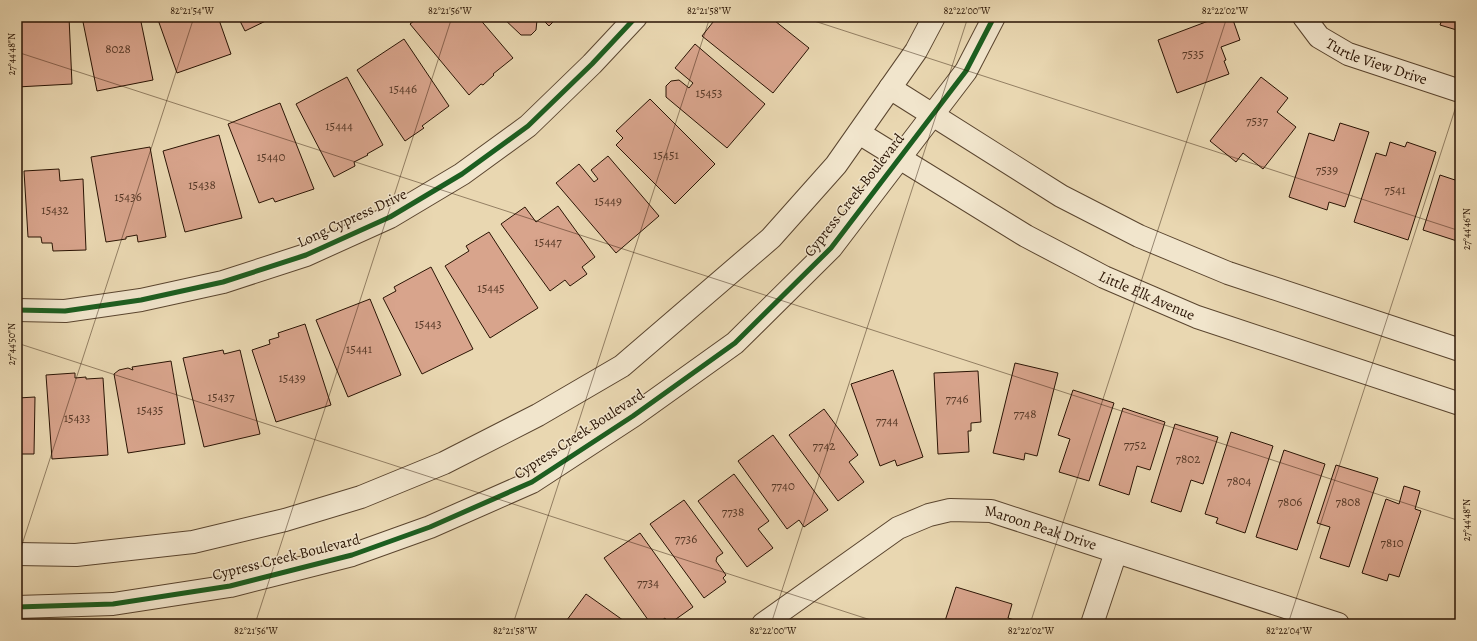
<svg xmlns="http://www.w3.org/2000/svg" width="1477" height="641" viewBox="0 0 1477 641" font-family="Alegreya,serif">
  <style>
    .building { fill: #d8a48c; stroke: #2a1404 }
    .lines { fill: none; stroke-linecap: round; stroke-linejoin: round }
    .minor-casing { stroke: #5a452f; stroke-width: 24 }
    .minor { stroke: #f1e5cc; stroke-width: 22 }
    .cycleway-casing { stroke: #f1e5cc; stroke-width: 8 }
    .cycleway { stroke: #1b5e20; stroke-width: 5 }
    .ticks { fill: none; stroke: #2a1404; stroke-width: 1; stroke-opacity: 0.45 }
    .labels { text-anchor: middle; stroke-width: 3; stroke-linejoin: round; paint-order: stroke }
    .number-label { font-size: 13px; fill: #563826 }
    .street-label { font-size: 15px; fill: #2a1404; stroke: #f1e5cc }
    .neatline { fill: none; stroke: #2a1404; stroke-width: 1.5 }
    .ticks-label { font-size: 10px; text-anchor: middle; fill: #2a1404 }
  </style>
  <rect width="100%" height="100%" fill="#e9d7b1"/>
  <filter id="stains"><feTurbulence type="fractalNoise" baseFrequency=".005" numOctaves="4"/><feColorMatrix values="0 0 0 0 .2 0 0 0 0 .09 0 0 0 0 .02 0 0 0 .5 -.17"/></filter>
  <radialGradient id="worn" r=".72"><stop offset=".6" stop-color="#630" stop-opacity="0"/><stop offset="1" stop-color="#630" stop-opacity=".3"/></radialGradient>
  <path class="building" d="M17 17H69L72 84 17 87Z
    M82 17H140L153 80 97 91Z
    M157 17H218L231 54 177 73Z
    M238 17H274L245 31Z
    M419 17H478L513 58 493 74 494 75 483 85 481 84 469 95 410 24Z
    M502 17H533L537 20 536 30 531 35H521Z
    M540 17H558L549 26Z
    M717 17H770L809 48 773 93 702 36Z
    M1219 17H1232L1240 40 1221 47 1226 60 1224 61 1229 74 1177 93 1158 40Z
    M1443 17H1460V31L1440 25Z
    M404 39 449 106 422 126 424 128 405 141 357 70Z
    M695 44 765 104 727 148 666 97V86L671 81 679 80 689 88 693 83 675 68Z
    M347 77 383 145 367 154 368 155 354 162 355 166 334 177 296 104Z
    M1261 77 1288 98 1277 112 1296 127 1263 169 1243 153 1236 162 1210 141Z
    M650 99 715 164 675 204 616 145 623 138 616 131Z
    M280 103 314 189 275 202 273 198 259 203 228 124Z
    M1340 123 1369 132 1345 207 1329 202 1327 210 1289 197 1309 133 1334 141Z
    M219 135 242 218 185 232 163 151Z
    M1390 142 1405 147 1407 142 1436 152 1408 240 1354 222 1376 153 1386 156Z
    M150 147 166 237 138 242 137 235 126 237V239L106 242 91 157Z
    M608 156 659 216 616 253 556 183 579 164 594 182 598 179 591 170Z
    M59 169 60 181 83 179 86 250 53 251 52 243H42L41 237H28L24 171Z
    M1440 175 1455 180V179L1460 180V242L1423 230Z
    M558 206 595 257 582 267 587 274 570 286 565 280 550 291 501 224 525 207 536 222Z
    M489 232 538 308 490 338 445 266 469 251 466 246Z
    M431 267 473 349 422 374 383 298 396 291 394 287Z
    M370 299 401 375 348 397 316 320Z
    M305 324 331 405 276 422 252 350 270 344 269 340 279 337 278 333Z
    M223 350 224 354 240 350 260 434 204 447 183 358Z
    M171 361 185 444 128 453 114 374 119 370 128 368 133 370 132 367Z
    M1015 363 1058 373 1037 456 1025 453 1024 460 993 453Z
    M893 370 923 457 897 466 895 460 880 466 851 384Z
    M978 371 981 422 971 423V431H968L969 452 938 454 934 373Z
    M75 373V378L86 377V379L103 378 108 455 52 459 46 375Z
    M1073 390 1114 403 1089 481 1059 472 1070 439 1058 435Z
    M17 395H18V398L35 397 34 454H17Z
    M1123 408 1165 422 1150 470 1137 466 1129 495 1099 485Z
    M824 409 858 455 849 462 864 482 838 501 789 435Z
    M1175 424 1218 437 1203 484 1191 480 1181 512 1151 502Z
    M1231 432 1273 446 1245 533 1216 523 1218 518 1205 514Z
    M773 435 828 510 804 527 799 520 787 529 738 461Z
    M1284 450 1325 464 1297 550 1256 537Z
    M1336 465 1378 478 1349 567 1320 558 1330 527 1317 523Z
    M734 474 769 521 758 529 773 548 747 567 698 501Z
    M1404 486 1420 491 1415 509 1421 511 1399 577 1389 574 1387 581 1362 573 1386 499 1399 504Z
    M684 500 723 553 717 557 716 561 726 575 723 578 726 582 704 598 650 524Z
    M640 533 693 607 669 624 665 618 657 624H651L604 558Z
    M956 587 1012 604 1008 618 1027 624H944Z
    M586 594 627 623 626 624H564Z"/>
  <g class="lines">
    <g class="minor-casing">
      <g id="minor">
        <path id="s1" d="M1304 17 1319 37 1348 54 1460 91"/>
        <path d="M890 88 1061 196 1139 236 1228 273 1460 350"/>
        <path id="s2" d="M859 133 1026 236 1104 277 1197 317 1460 404"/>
        <path d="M17 310 65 311 141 300 223 282 306 255 390 217 462 174 528 126 592 64 636 17"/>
        <path d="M17 554 76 555 193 542 285 520 361 497 444 463 538 415 622 366 771 238 836 165 916 51 934 17"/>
        <path d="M17 607 113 604 230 586 352 555 430 527 532 482 633 416 735 343 831 248 966 71 994 17"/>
        <path id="s3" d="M763 624 898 528 929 515 950 510 991 511 1338 624"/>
        <path d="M1092 624 1116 552"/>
      </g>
    </g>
    <use href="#minor" class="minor"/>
    <g class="cycleway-casing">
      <path id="cycleway" d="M17 310 65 311 141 300 223 282 306 255 390 217 462 174 528 126 592 64 636 17
        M17 607 113 604 230 586 352 555 430 527 532 482 633 416 735 343 831 248 966 71 994 17"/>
    </g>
    <use href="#cycleway" class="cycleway"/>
  </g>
  <path class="ticks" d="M802 17 1460 231M17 52 1460 521M17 343 883 624M17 560 194 17M255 624 452 17M513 624 710 17M771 624 968 17M1030 624 1227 17M1288 624 1460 94"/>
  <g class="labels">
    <g class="number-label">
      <text x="118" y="53">8028</text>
      <text x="1193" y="58">7535</text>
      <text x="403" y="93">15446</text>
      <text x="709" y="97">15453</text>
      <text x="1257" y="125">7537</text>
      <text x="339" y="130">15444</text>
      <text x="666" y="159">15451</text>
      <text x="271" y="161">15440</text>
      <text x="1327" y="174">7539</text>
      <text x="202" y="189">15438</text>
      <text x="1395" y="194">7541</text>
      <text x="128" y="201">15436</text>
      <text x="608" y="205">15449</text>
      <text x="55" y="214">15432</text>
      <text x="548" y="246">15447</text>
      <text x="491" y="292">15445</text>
      <text x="428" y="328">15443</text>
      <text x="359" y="353">15441</text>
      <text x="292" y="382">15439</text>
      <text x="221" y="401">15437</text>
      <text x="957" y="403">7746</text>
      <text x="150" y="414">15435</text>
      <text x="1025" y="418">7748</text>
      <text x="77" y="422">15433</text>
      <text x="887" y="425">7744</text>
      <text x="1135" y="449">7752</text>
      <text x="824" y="450">7742</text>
      <text x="1188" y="463">7802</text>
      <text x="1239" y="485">7804</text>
      <text x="783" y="490">7740</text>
      <text x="1290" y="506">7806</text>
      <text x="1348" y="506">7808</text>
      <text x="733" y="516">7738</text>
      <text x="686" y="543">7736</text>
      <text x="1392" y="547">7810</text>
      <text x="648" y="587">7734</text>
    </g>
    <g class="street-label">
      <text dy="5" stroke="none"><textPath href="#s1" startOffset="88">Turtle View Drive</textPath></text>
      <text transform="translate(854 195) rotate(-52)" y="5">Cypress Creek Boulevard</text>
      <text transform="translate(352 218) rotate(-25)" y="5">Long Cypress Drive</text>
      <text dy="5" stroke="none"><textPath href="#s2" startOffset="331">Little Elk Avenue</textPath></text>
      <text transform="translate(579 434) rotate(-33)" y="5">Cypress Creek Boulevard</text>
      <text dy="5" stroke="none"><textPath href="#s3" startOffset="314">Maroon Peak Drive</textPath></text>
      <text transform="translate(286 557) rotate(-14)" y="5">Cypress Creek Boulevard</text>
    </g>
  </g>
  <rect width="1477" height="641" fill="none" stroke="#e9d7b1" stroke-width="44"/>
  <rect x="22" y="22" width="1433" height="597" class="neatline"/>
  <g class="ticks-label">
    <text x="192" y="14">82°21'54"W</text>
    <text x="450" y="14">82°21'56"W</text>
    <text x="709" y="14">82°21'58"W</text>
    <text x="967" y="14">82°22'00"W</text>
    <text x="1225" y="14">82°22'02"W</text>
    <text transform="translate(11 54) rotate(-90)" y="4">27°44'48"N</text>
    <text transform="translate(1466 229) rotate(-90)" y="4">27°44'46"N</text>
    <text transform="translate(11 344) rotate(-90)" y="4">27°44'50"N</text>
    <text transform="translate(1466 520) rotate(-90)" y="4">27°44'48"N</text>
    <text x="256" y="634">82°21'56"W</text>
    <text x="515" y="634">82°21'58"W</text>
    <text x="773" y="634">82°22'00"W</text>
    <text x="1031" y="634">82°22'02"W</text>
    <text x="1289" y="634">82°22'04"W</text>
  </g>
  <rect width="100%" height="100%" filter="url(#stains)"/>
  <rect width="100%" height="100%" fill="url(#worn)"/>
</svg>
